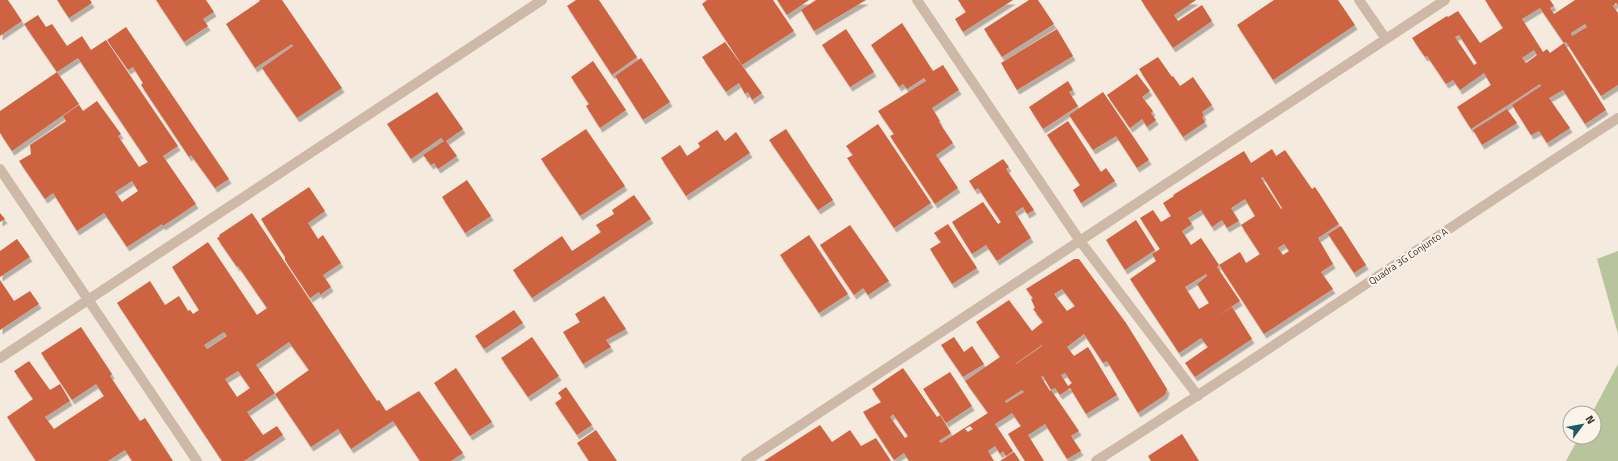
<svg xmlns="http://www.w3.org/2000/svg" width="1618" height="461" viewBox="0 0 1618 461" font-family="'Titillium Web',sans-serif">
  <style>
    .green { fill: #b8c59c }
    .building { fill: #ce6342; fill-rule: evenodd; filter: url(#shadow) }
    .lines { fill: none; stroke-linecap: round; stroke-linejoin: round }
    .minor { stroke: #ceb9a8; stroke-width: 10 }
    .labels { text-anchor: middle; stroke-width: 4; stroke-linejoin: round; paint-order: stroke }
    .street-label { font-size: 10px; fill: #3a2e29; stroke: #fbf4eb }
  </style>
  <defs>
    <filter id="shadow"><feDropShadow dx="2.5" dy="4.5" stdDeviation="0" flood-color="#0004"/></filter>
  </defs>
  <rect width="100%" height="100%" fill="#f4eade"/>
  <path class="green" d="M1618 251V334L1597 259Z
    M1618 364V461H1566L1579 437H1594V413H1592Z"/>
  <path class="building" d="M0 0H8L22 21 0 36Z
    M57 0H90L92 3 69 18Z
    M156 0H206L214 12 203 19 208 26 184 42Z
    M259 0H282L342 88 297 118 262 68 293 46 292 44 255 68 226 24 260 1Z
    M576 0H599L637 57 612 75 567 6Z
    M707 0H773L794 31 742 65 702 4Z
    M777 0H809L787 15Z
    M816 0H866L814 31 801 10Z
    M958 0H1013L963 32 955 19 966 12Z
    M1029 0H1038L1054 24 1002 57 984 29Z
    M1141 0H1196L1174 15 1178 21 1202 5 1212 21 1173 48Z
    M1274 0H1338L1355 25 1273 80 1237 25Z
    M1485 0H1550L1554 6 1550 8 1554 14 1575 0H1618V6L1616 3 1613 6 1618 13V85L1601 96 1566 42 1564 43 1606 110 1585 124 1563 90 1549 98 1570 128 1547 143 1539 131 1531 135 1512 105 1541 86 1540 84 1471 129 1457 107 1491 85 1484 73 1460 90 1453 80 1446 84 1427 56 1425 57 1412 38 1447 16 1448 17 1458 11 1480 43 1503 28ZM1540 8 1564 43 1550 53 1547 49 1543 52 1522 19ZM1585 24 1587 27 1572 36 1571 33ZM1459 35 1477 63 1474 65 1455 37ZM1534 50 1537 55 1526 63 1522 58Z
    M38 15 46 27 52 24 67 46 82 36 91 50 106 40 178 146 163 156 196 204 163 226 162 224 127 247 104 213 77 231 53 193 45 199 19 161 31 154 30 145 66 121 63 116 79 105 83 111 97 101 121 134 118 136 139 167 148 162 78 58 57 72 24 24ZM132 181 138 191 122 202 115 192Z
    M902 23 933 71 943 65 959 90 932 108 940 121 939 122 953 143 936 155 958 188 935 204 890 136 894 134 878 111 926 81 924 78 907 89 903 84 899 87 871 45Z
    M126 27 229 179 215 188 191 155 189 157 141 85 143 83 133 67 128 70 107 40Z
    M846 29 874 72 850 87 822 45Z
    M1057 29 1073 56 1017 90 1001 63Z
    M725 42 762 93 752 100 748 92 745 94 739 83 726 92 702 57Z
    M1158 57 1172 77 1173 76 1180 86 1193 77 1212 105 1202 112 1204 116 1202 117 1205 122 1183 137 1139 69Z
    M641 58 670 102 643 120 615 76Z
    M593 61 626 110 600 128 586 106 589 104 571 77Z
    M57 72 79 104 12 151 0 133V111Z
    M1137 74 1150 91 1142 97 1153 111 1151 113 1156 120 1147 127 1142 119 1130 128 1107 95Z
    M1068 81 1073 90 1069 92 1078 106 1043 129 1029 107Z
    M437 92 463 129 446 141 457 156 438 169 434 163 431 165 423 155 444 141 441 138 411 159 387 124Z
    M1103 92 1149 160 1137 168 1116 136 1093 150 1069 115Z
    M1507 109 1517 123 1482 145 1473 130Z
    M1068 121 1101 172 1106 168 1115 181 1081 203 1073 190 1080 185 1047 135Z
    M878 124 931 203 894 228 847 158 853 155 846 146Z
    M586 129 625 186 580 216 541 159Z
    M786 129 833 200 818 210 769 140Z
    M717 130 725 141 736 132 750 153 686 196 661 158 680 145 687 156 700 147 698 143Z
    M1272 149 1276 156 1285 150 1312 189 1315 187 1339 224 1318 238 1333 264 1321 272 1333 289 1264 334 1219 265 1240 252 1246 263 1260 254 1241 225 1255 216 1245 199 1231 208 1239 221 1227 228 1222 220 1212 227 1201 210 1188 218 1192 224 1182 231 1191 245 1201 238 1219 265 1217 267 1240 301 1219 315 1232 307 1252 339 1195 377 1185 363 1208 347 1201 338 1179 353 1130 279 1156 261 1152 254 1160 249 1140 218 1153 210 1161 222 1171 216 1163 203 1174 196 1173 195 1244 151 1251 163ZM1263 177 1282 208 1281 209 1261 178ZM1284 244 1289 251 1283 255 1278 248ZM1206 274 1207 276 1197 284 1209 303 1199 309 1185 287Z
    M1003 159 1009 167 1006 169 1034 210 1027 214 1023 207 1015 212 1031 238 997 261 986 245 972 254 952 222 983 202 998 224 1001 222 978 188 975 190 969 181Z
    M467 180 491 216 465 233 442 197Z
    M309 187 325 211 308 223 318 239 323 235 341 263 323 275 331 287 320 295 319 292 310 298 285 260V257L261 219Z
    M634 195 651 219 532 298 513 270 562 236 572 251 601 232 596 225 614 214 612 210Z
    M0 213 5 219 0 222Z
    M252 213 377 401 379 400 386 411 419 391 463 453 451 461H420L393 421 351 449 338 429 311 447 275 394 309 370 289 342 256 365 275 393 247 412 263 435 277 426 283 435 244 461H222L117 303 150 281 165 305 179 296 188 311 190 310 193 314 199 310 172 267 208 242 257 315 267 308 238 266 237 267 217 238 220 236 219 235ZM224 332 227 336 207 349 204 345ZM238 371 250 388 237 397 225 379Z
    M1136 220 1155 250 1125 270 1106 240Z
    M948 224 977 268 952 284 930 249 941 242 934 233Z
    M850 225 889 281 868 295 863 288 854 295 820 245Z
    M1341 226 1366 265 1354 273 1328 234Z
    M809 235 848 294 819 313 780 255Z
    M17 239 30 257 0 277V251Z
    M1074 259H1079L1126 323 1167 389 1165 395 1138 413 1107 361 1103 363 1084 334 1067 347 1074 356 1088 347 1117 395 1086 414 1070 388 1060 395 1055 388 1051 390 1043 376 1041 377 1050 391 1051 390 1079 431 1071 436 1081 451 1067 459 1045 424 1028 435 1044 461H1025L1008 434 1021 426 1012 413 995 424 1013 451 1006 456 1003 451 1000 454 995 446 988 451 994 461H909L904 453 894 460 863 412 881 402 872 389 903 368 937 417 940 415 951 433 939 441 941 443 988 413 965 381 1000 357 976 322 1009 300 1032 331 1043 322 1033 309 1035 308 1031 299 1033 298 1026 289ZM1062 289 1075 306 1067 311 1054 294ZM1042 345V346L1016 364H1015ZM1065 373 1072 383 1068 386 1061 375ZM1022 390 1024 392 1006 403 1005 401ZM893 414 908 436 905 438 890 417ZM970 426 973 429 968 432 965 429Z
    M0 280 14 301 30 291 39 304 0 330Z
    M604 296 626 329 606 340 611 347 583 364 563 332 580 322 575 314Z
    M514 310 523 323 484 349 475 336Z
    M81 327 112 374 110 376 140 421 145 418 173 461H132L125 450 108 461H36L7 417 33 399 14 371 29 361 50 390 60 384 70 401 45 417 54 429 104 396 96 384 72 400 41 353Z
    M532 337 559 376 528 397 501 358Z
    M954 337 964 352 972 346 984 364 963 377 941 345Z
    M456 368 492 422 470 436 434 383Z
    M950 372 972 406 946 423 923 389Z
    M566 387 592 425 577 435 555 403 562 398 558 393Z
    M820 425 832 442 850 430 861 446 876 438 891 461H764Z
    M596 430 617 461H589L577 443Z
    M1182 434 1199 461H1151L1148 456Z
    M1014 452 1020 461H1000Z"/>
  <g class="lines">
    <path class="minor" d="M917 0 1080 241 1198 396
      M1359 0 1386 39
      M0 169 197 461
      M0 358 542 0
      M746 461 1445 0
      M1096 461C1272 349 1443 231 1618 118"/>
  </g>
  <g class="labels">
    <g class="street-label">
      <text transform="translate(1408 256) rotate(-34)" y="4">Quadra 3G Conjunto A</text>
    </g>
  </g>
  <g transform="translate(1582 425) rotate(58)"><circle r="19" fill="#fbf4eb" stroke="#aea59d"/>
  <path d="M0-3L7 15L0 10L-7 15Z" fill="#1b5b5f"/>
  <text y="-6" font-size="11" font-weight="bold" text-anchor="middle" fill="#3a2e29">N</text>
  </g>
</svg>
